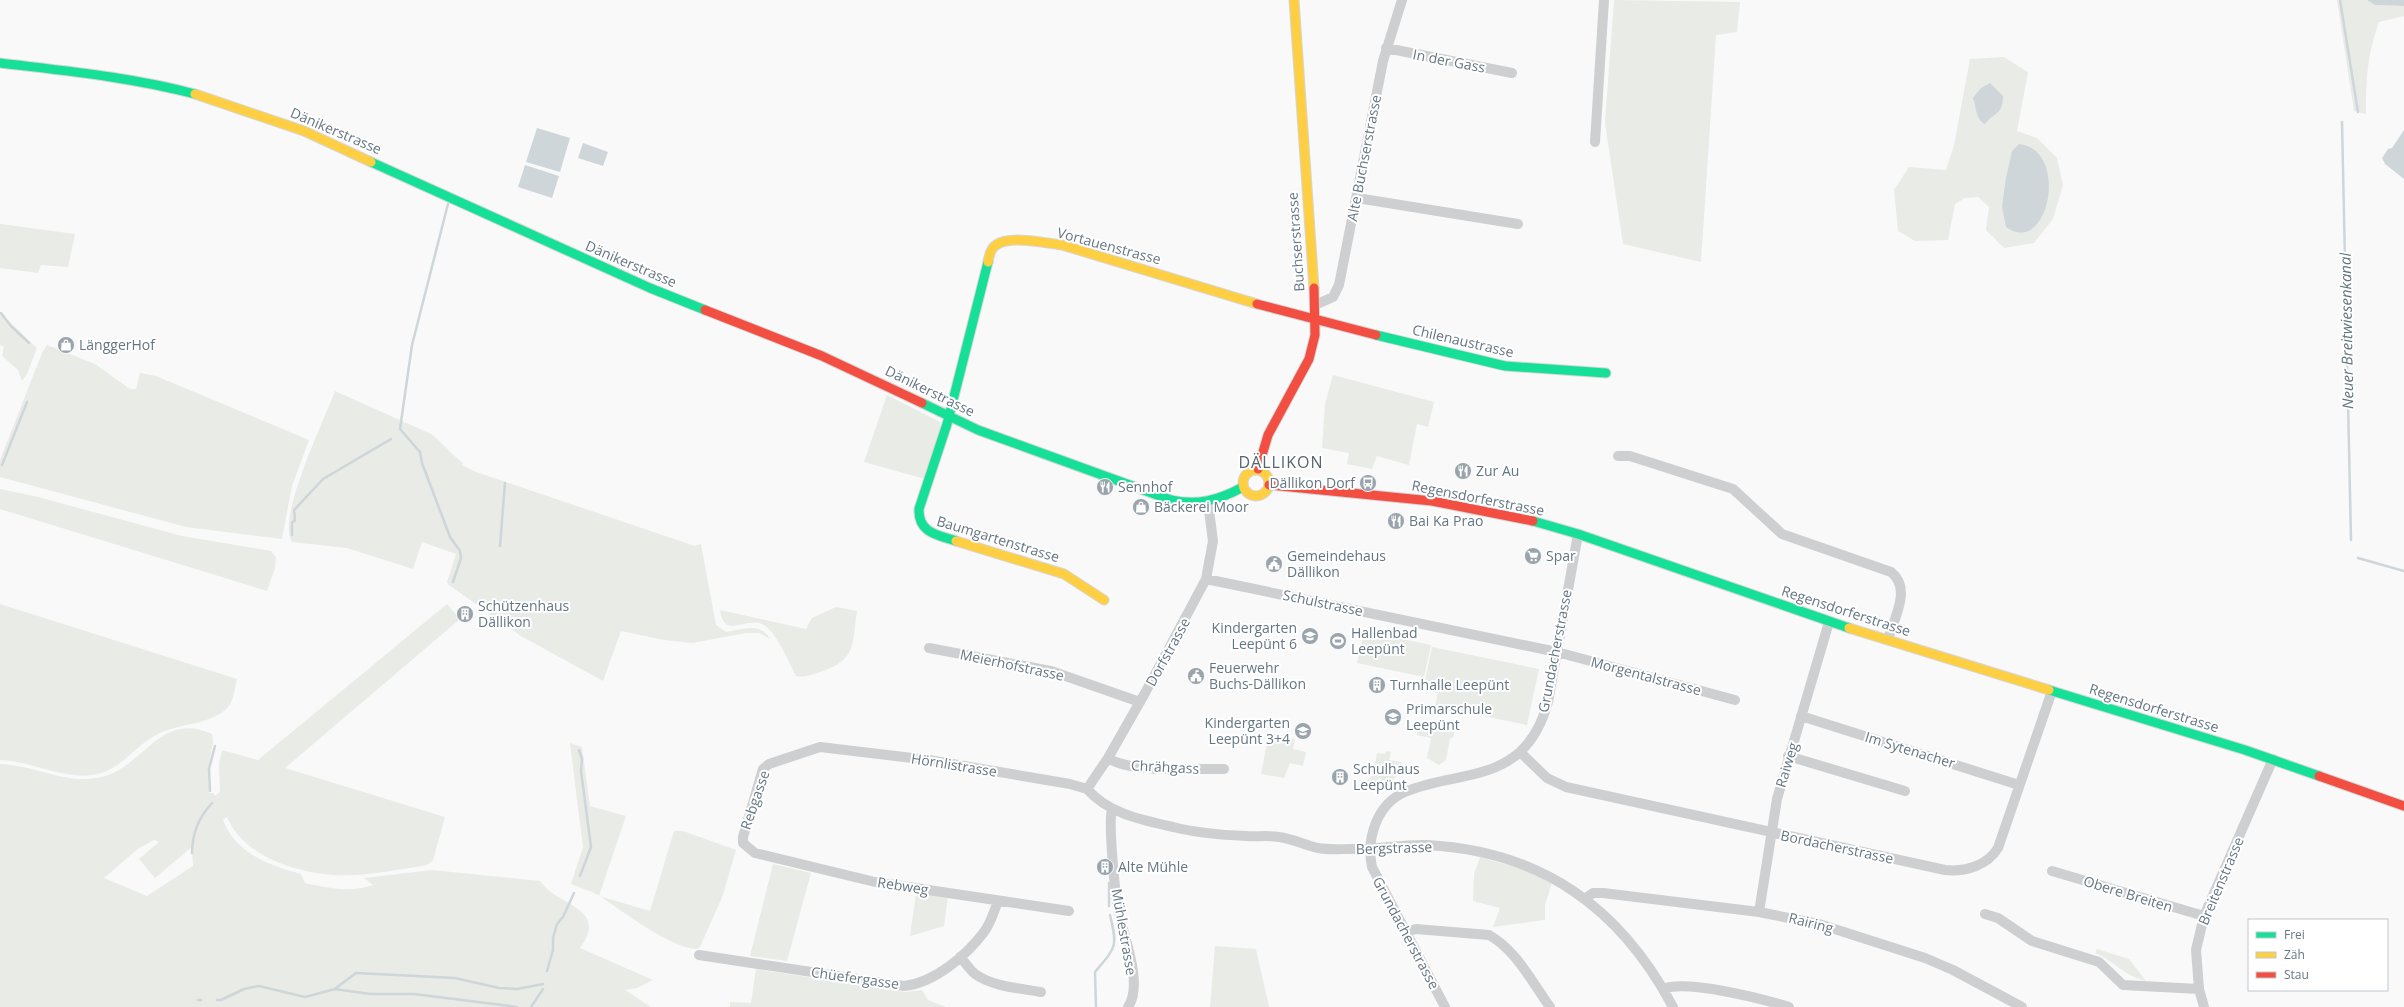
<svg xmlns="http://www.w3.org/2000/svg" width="2404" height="1007" viewBox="0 0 2404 1007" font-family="'Open Sans',sans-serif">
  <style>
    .green { fill: #e8ebe6; fill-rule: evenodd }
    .water { fill: #ced6d9 }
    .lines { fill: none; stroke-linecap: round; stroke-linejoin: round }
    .stream { stroke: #ced6d9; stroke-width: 2.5 }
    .fast-casing { stroke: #d5d6d7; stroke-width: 11 }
    .slow-casing { stroke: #d5d6d7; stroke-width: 11 }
    .jam-casing { stroke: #d5d6d7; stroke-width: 11 }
    .street { stroke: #cecfd0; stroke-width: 10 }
    .fast { stroke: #16e098; stroke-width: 9 }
    .slow { stroke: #ffcf43; stroke-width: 9 }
    .jam { stroke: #f24e42; stroke-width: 9 }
    .labels { text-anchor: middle; stroke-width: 4; stroke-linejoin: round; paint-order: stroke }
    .street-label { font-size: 14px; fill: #657683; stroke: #fff }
    .poi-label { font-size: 14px; fill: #657683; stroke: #fff; text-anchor: start }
    .water-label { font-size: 15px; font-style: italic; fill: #60757c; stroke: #fff }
    .quarter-label { font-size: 16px; letter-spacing: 1px; fill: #57646e; stroke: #fff }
  </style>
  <rect width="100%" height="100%" fill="#f9f9f9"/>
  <path class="green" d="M1614 0 1740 2 1737 32 1716 35 1701 262 1623 244 1605 123Z
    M2337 0H2367L2376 5 2404 6V16L2379 22C2367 55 2366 80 2366 114L2354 111Z
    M2004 57 2028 72 2017 131 2037 138 2057 158 2063 185 2053 219 2034 243 2004 248 1986 230 1989 207 1978 197 1965 198 1955 204 1948 240 1915 241 1898 231 1894 190 1909 167 1946 170 1954 145 1970 59Z
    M0 224 75 234 68 267 41 265 38 273 0 268Z
    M0 313 37 348 27 374 22 381 18 370 2 356 4 347 0 345Z
    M47 345 95 364 130 389H136L140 373 156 376 309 440 292 486 282 539 186 527 0 477V460L42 353Z
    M1333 375 1434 402 1428 427 1417 424 1409 465 1377 456 1372 469 1347 464 1349 453 1322 448 1325 404Z
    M335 391 431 434C443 443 451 454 463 463L462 465 476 472 695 546 701 544 716 625 726 632C743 629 761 622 770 639L759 633H746L692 643 664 640 621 631 603 681 521 636 449 585 447 582 456 554 422 542 413 569 347 548 292 542C276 518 325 419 335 391Z
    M887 395 940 422V431L925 479 864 462Z
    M0 489 38 497 182 536 271 551 276 557 275 568 267 591 0 509Z
    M0 604 237 679C235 686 234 701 228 707 212 725 179 723 158 734 135 745 120 772 92 775 62 779 31 761 0 760Z
    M447 604 460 619 285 768 445 817 433 860 427 865C404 869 380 873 357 875 312 878 246 862 227 817L223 820C235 853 270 866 301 874L305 883C328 888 350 893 373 885L364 878 432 870 540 881C556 906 610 907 580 948L653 980 637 988 625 990 651 1007H0V764C36 765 69 787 105 776 145 764 161 711 212 734L213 742 208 772 209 793H213L215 796 220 792 219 763 222 750 258 760ZM154 840 159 842 139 859 155 878 192 847 193 866 147 896 104 878 139 848Z
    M836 607 857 611C852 644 857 660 820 672 812 674 805 678 796 676 789 663 776 630 762 624 745 617 724 640 720 610L806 629 812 618Z
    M1364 631 1431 645 1424 677 1357 663Z
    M1432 647 1539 669 1527 725 1435 706 1438 693 1423 690Z
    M1434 722 1456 726 1453 738H1450L1446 760 1439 765 1427 758 1431 738 1417 735 1418 727 1433 730Z
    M1269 733 1295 739 1293 749 1306 752 1303 766 1290 763 1284 778 1261 774Z
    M570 743 582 747 590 806 626 816 599 896 650 911 674 831H683L736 850 723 895 700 947 696 949C673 949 620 910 600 896 592 891 580 888 571 884L583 847Z
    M1386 751 1391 752 1389 760 1402 762V771L1388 784 1379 778 1376 783 1367 784 1366 781 1373 775 1377 753 1385 754Z
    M1480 857 1525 870 1552 883 1545 905V920L1493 927 1500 908 1473 901 1474 874Z
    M773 864 811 873 787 961 750 956Z
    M916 893 948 897 944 926 910 936Z
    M1215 946 1256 949 1269 1007H1210Z
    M2097 949 2129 959 2146 981C2126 977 2114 961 2095 953Z
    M756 969 905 992 922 990 928 1000 946 1007H730V1002L751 1003Z"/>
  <path class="water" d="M2367 0H2404V6L2375 5Z
    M1990 83 2003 96C2003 115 1994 112 1985 124 1975 119 1977 108 1973 98L1981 88Z
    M537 128 570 138 560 172 526 162Z
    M2404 130V179L2385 164 2382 158 2388 149 2392 148Z
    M583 143 608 152 603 166 578 158Z
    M2019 144C2070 149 2049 258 2006 227L2002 206 2006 178 2012 151Z
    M525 165 559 176 552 198 518 187Z"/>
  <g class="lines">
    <path class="stream" d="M2340 0 2358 112
      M2342 122 2351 540
      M448 204 412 345 400 429 420 452 422 463 450 537 460 551 461 558 453 582
      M1 313 11 326 29 343
      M2 465 27 402
      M292 535V523L295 520 294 510 323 479 391 439
      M500 546 505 483
      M2358 558 2404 571
      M579 750 582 759 581 771 591 847 580 876
      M210 791 209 769 215 746
      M192 853C192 833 199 817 212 803
      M1109 906V883
      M547 971 553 950V938L557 924 563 917 574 893
      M336 988 356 973 455 978 499 988 517 989 543 984
      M198 1000H201
      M217 1000H221L244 989 259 986 305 997 335 989 370 994H414L517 1007
      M531 1007 543 989
      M1096 1007 1095 972C1116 947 1118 947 1110 915"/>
    <g class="fast-casing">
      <path id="fast" d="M0 63C66 71 131 77 195 94
        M371 162 650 288 705 310
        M1376 335 1505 366 1606 373
        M922 403 978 430 1171 500C1198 506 1219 500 1243 487
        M1533 521 1578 534 1849 628
        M956 541C938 535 918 533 919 509L947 424 988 262
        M2049 690 2245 750 2319 776"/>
    </g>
    <g class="slow-casing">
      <path id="slow" d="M1294 0 1314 288
        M195 94 304 131 371 162
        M988 262C989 256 991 248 996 245 1010 235 1046 243 1062 245L1257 304
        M1243 483a13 13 0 1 1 26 0a13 13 0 1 1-26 0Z
        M956 541 1064 574 1104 600
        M1849 628 2049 690"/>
    </g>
    <g class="jam-casing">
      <path id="jam" d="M1257 304 1376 335
        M705 310 822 356 922 403
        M1258 469 1268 435 1309 359 1315 335 1314 288
        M1269 485 1432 501 1533 521
        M2319 776 2404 806"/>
    </g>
    <path class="street" d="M1386 48 1512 73
      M1595 142 1604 0
      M1357 198 1518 224
      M1315 305 1333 297 1339 285 1383 61 1402 0
      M1618 456H1630L1733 489 1782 534 1891 572C1912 588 1894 619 1888 639
      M1206 579 1557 652 1735 700
      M929 648 1051 671 1140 702
      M1801 716 2019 785
      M1520 752 1547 778 1566 787 1945 870C1965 872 1987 866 1998 848L2052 691
      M1788 756 1905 791
      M1108 758C1133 774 1193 768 1224 769
      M1087 789C1109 814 1142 820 1173 827 1197 833 1221 835 1246 836 1257 837 1268 835 1279 837 1293 839 1305 845 1318 848 1328 850 1340 849 1351 849 1376 850 1401 844 1427 845 1541 851 1620 907 1673 1007
      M1087 789 1108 758 1145 693 1206 579 1213 541 1208 503
      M1112 809C1108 823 1115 892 1118 909 1123 935 1144 984 1128 1007
      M2052 871 2204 916
      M1586 898 1593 893H1603L1759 912 1819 924 1925 958 1953 970 2022 1007
      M1069 911 875 882 755 853 743 843V837L763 769 769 764 820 747 929 760 1070 784 1087 789
      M1759 912 1777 799 1829 622
      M1985 914 1998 918 2032 941 2099 962 2123 985 2199 989
      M1405 932 1416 929 1489 935C1516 950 1532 982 1550 1007
      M699 955 904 986C934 983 966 956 984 932 991 923 994 911 998 901
      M960 957C965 962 969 969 975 974 993 987 1020 988 1041 992
      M1663 989C1686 979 1763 999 1789 1007
      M1445 1007 1372 867C1366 838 1377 804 1405 792 1443 775 1487 781 1520 752 1534 739 1543 720 1548 702L1578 534
      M2204 1007 2199 989 2196 950 2204 916 2273 759"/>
    <use href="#fast" class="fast"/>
    <use href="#slow" class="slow"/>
    <use href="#jam" class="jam"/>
  </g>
  <defs>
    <g id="shop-disc" transform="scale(0.9)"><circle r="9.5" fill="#99a4ac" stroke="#fff"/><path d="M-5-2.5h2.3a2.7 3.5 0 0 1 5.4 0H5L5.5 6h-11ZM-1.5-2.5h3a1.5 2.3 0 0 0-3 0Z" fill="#fff"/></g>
    <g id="restaurant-disc" transform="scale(0.9)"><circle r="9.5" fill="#99a4ac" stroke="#fff"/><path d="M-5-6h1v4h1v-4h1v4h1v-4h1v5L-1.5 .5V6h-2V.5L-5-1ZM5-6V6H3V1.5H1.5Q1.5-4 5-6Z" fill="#fff"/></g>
    <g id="bus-disc" transform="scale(0.9)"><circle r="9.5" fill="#99a4ac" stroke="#fff"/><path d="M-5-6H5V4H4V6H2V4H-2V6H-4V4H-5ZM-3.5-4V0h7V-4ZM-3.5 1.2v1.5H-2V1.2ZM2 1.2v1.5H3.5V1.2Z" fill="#fff"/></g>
    <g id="supermarket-disc" transform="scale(0.9)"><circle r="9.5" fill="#99a4ac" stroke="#fff"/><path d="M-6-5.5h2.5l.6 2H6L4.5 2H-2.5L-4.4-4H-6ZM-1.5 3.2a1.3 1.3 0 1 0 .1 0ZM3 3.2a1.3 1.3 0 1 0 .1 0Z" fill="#fff"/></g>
    <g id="civic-disc" transform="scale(0.9)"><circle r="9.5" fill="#99a4ac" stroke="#fff"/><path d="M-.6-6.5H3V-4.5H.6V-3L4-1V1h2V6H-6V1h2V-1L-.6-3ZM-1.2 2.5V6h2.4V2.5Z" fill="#fff"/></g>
    <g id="building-disc" transform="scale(0.9)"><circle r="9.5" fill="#99a4ac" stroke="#fff"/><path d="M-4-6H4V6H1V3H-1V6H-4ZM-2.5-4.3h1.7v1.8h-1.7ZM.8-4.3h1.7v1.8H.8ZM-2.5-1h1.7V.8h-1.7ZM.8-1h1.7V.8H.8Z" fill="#fff"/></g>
    <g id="school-disc" transform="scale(0.9)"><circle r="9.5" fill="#99a4ac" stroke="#fff"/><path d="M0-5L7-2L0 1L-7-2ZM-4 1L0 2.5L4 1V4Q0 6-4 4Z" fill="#fff"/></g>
    <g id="stadium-disc" transform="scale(0.9)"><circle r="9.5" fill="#99a4ac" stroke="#fff"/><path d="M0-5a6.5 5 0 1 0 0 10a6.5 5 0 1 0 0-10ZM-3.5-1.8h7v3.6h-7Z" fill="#fff"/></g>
  </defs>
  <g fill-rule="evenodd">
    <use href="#shop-disc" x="66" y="345"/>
    <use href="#restaurant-disc" x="1463" y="471"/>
    <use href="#bus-disc" x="1368" y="483"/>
    <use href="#restaurant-disc" x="1105" y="487"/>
    <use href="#shop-disc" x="1141" y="507"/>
    <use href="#restaurant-disc" x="1396" y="521"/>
    <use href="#supermarket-disc" x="1533" y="556"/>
    <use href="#civic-disc" x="1274" y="564"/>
    <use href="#building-disc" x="465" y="614"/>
    <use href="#school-disc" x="1310" y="636"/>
    <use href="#stadium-disc" x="1338" y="641"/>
    <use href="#civic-disc" x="1196" y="676"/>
    <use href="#building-disc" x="1377" y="685"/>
    <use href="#school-disc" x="1393" y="717"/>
    <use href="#school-disc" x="1303" y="731"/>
    <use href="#building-disc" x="1340" y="777"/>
    <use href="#building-disc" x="1105" y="867"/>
  </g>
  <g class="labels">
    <g class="street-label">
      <text transform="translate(1449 61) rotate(11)" y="5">In der Gass</text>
      <text transform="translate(336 131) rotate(23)" y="5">Dänikerstrasse</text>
      <text transform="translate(1364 158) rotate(-79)" y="5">Alte Buchserstrasse</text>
      <text transform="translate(1296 242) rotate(-94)" y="5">Buchserstrasse</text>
      <text transform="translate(1109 246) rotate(15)" y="5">Vortauenstrasse</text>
      <text transform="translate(631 264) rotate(23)" y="5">Dänikerstrasse</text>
      <text transform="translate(1463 341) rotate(13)" y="5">Chilenaustrasse</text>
      <text transform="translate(930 391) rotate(26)" y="5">Dänikerstrasse</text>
      <text transform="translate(1478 498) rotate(11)" y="5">Regensdorferstrasse</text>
      <text transform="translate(998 539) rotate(17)" y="5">Baumgartenstrasse</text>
      <text transform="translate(1323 603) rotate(12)" y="5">Schulstrasse</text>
      <text transform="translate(1846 611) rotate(18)" y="5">Regensdorferstrasse</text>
      <text transform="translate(1555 651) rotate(-79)" y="5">Grundacherstrasse</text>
      <text transform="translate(1168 652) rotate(-61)" y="5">Dorfstrasse</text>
      <text transform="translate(1012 665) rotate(12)" y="5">Meierhofstrasse</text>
      <text transform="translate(1646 676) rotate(15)" y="5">Morgentalstrasse</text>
      <text transform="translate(2154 708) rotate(17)" y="5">Regensdorferstrasse</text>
      <text transform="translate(1910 750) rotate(17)" y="5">Im Sytenacher</text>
      <text transform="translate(954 765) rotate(9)" y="5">Hörnlistrasse</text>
      <text transform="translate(1787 765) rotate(-73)" y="5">Raiweg</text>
      <text transform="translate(1165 767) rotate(3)" y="5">Chrähgass</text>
      <text transform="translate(755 800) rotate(-71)" y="5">Rebgasse</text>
      <text transform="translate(1837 847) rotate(12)" y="5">Bordacherstrasse</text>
      <text transform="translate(1394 848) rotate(-2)" y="5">Bergstrasse</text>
      <text transform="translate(2221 881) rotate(-67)" y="5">Breitenstrasse</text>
      <text transform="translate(903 886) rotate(9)" y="5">Rebweg</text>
      <text transform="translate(2128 894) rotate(17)" y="5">Obere Breiten</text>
      <text transform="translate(1811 923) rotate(14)" y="5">Rairing</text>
      <text transform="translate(1124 932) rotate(80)" y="5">Mühlestrasse</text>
      <text transform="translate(1406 933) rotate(62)" y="5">Grundacherstrasse</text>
      <text transform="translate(855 978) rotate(8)" y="5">Chüefergasse</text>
    </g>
    <g class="poi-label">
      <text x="79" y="350">LänggerHof</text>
      <text x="1476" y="476">Zur Au</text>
      <text x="1355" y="488" text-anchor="end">Dällikon Dorf</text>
      <text x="1118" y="492">Sennhof</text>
      <text x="1154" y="512">Bäckerei Moor</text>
      <text x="1409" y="526">Bai Ka Prao</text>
      <text x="1287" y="561">Gemeindehaus<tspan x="1287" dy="16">Dällikon</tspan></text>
      <text x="1546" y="561">Spar</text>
      <text x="478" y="611">Schützenhaus<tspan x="478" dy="16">Dällikon</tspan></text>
      <text x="1297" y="633" text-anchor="end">Kindergarten<tspan x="1297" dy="16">Leepünt 6</tspan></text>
      <text x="1351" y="638">Hallenbad<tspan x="1351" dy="16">Leepünt</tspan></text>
      <text x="1209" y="673">Feuerwehr<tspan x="1209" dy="16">Buchs-Dällikon</tspan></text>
      <text x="1390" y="690">Turnhalle Leepünt</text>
      <text x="1406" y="714">Primarschule<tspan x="1406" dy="16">Leepünt</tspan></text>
      <text x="1290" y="728" text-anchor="end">Kindergarten<tspan x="1290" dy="16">Leepünt 3+4</tspan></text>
      <text x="1353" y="774">Schulhaus<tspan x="1353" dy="16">Leepünt</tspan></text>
      <text x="1118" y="872">Alte Mühle</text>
    </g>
    <g class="water-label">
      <text transform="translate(2347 331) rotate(-91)" y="5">Neuer Breitwiesenkanal</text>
    </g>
    <g class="quarter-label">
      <text x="1281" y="468">DÄLLIKON</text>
    </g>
  </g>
  <rect x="2248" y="919" width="140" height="72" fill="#ffffff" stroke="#c1c8cd"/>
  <rect x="2256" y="932" width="20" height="6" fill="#16e098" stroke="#c1c8cd"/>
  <text x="2284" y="939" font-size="12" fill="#657683">Frei</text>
  <rect x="2256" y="952" width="20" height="6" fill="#ffcf43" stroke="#c1c8cd"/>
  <text x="2284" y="959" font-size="12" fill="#657683">Zäh</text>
  <rect x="2256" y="972" width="20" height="6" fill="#f24e42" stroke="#c1c8cd"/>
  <text x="2284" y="979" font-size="12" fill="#657683">Stau</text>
</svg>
